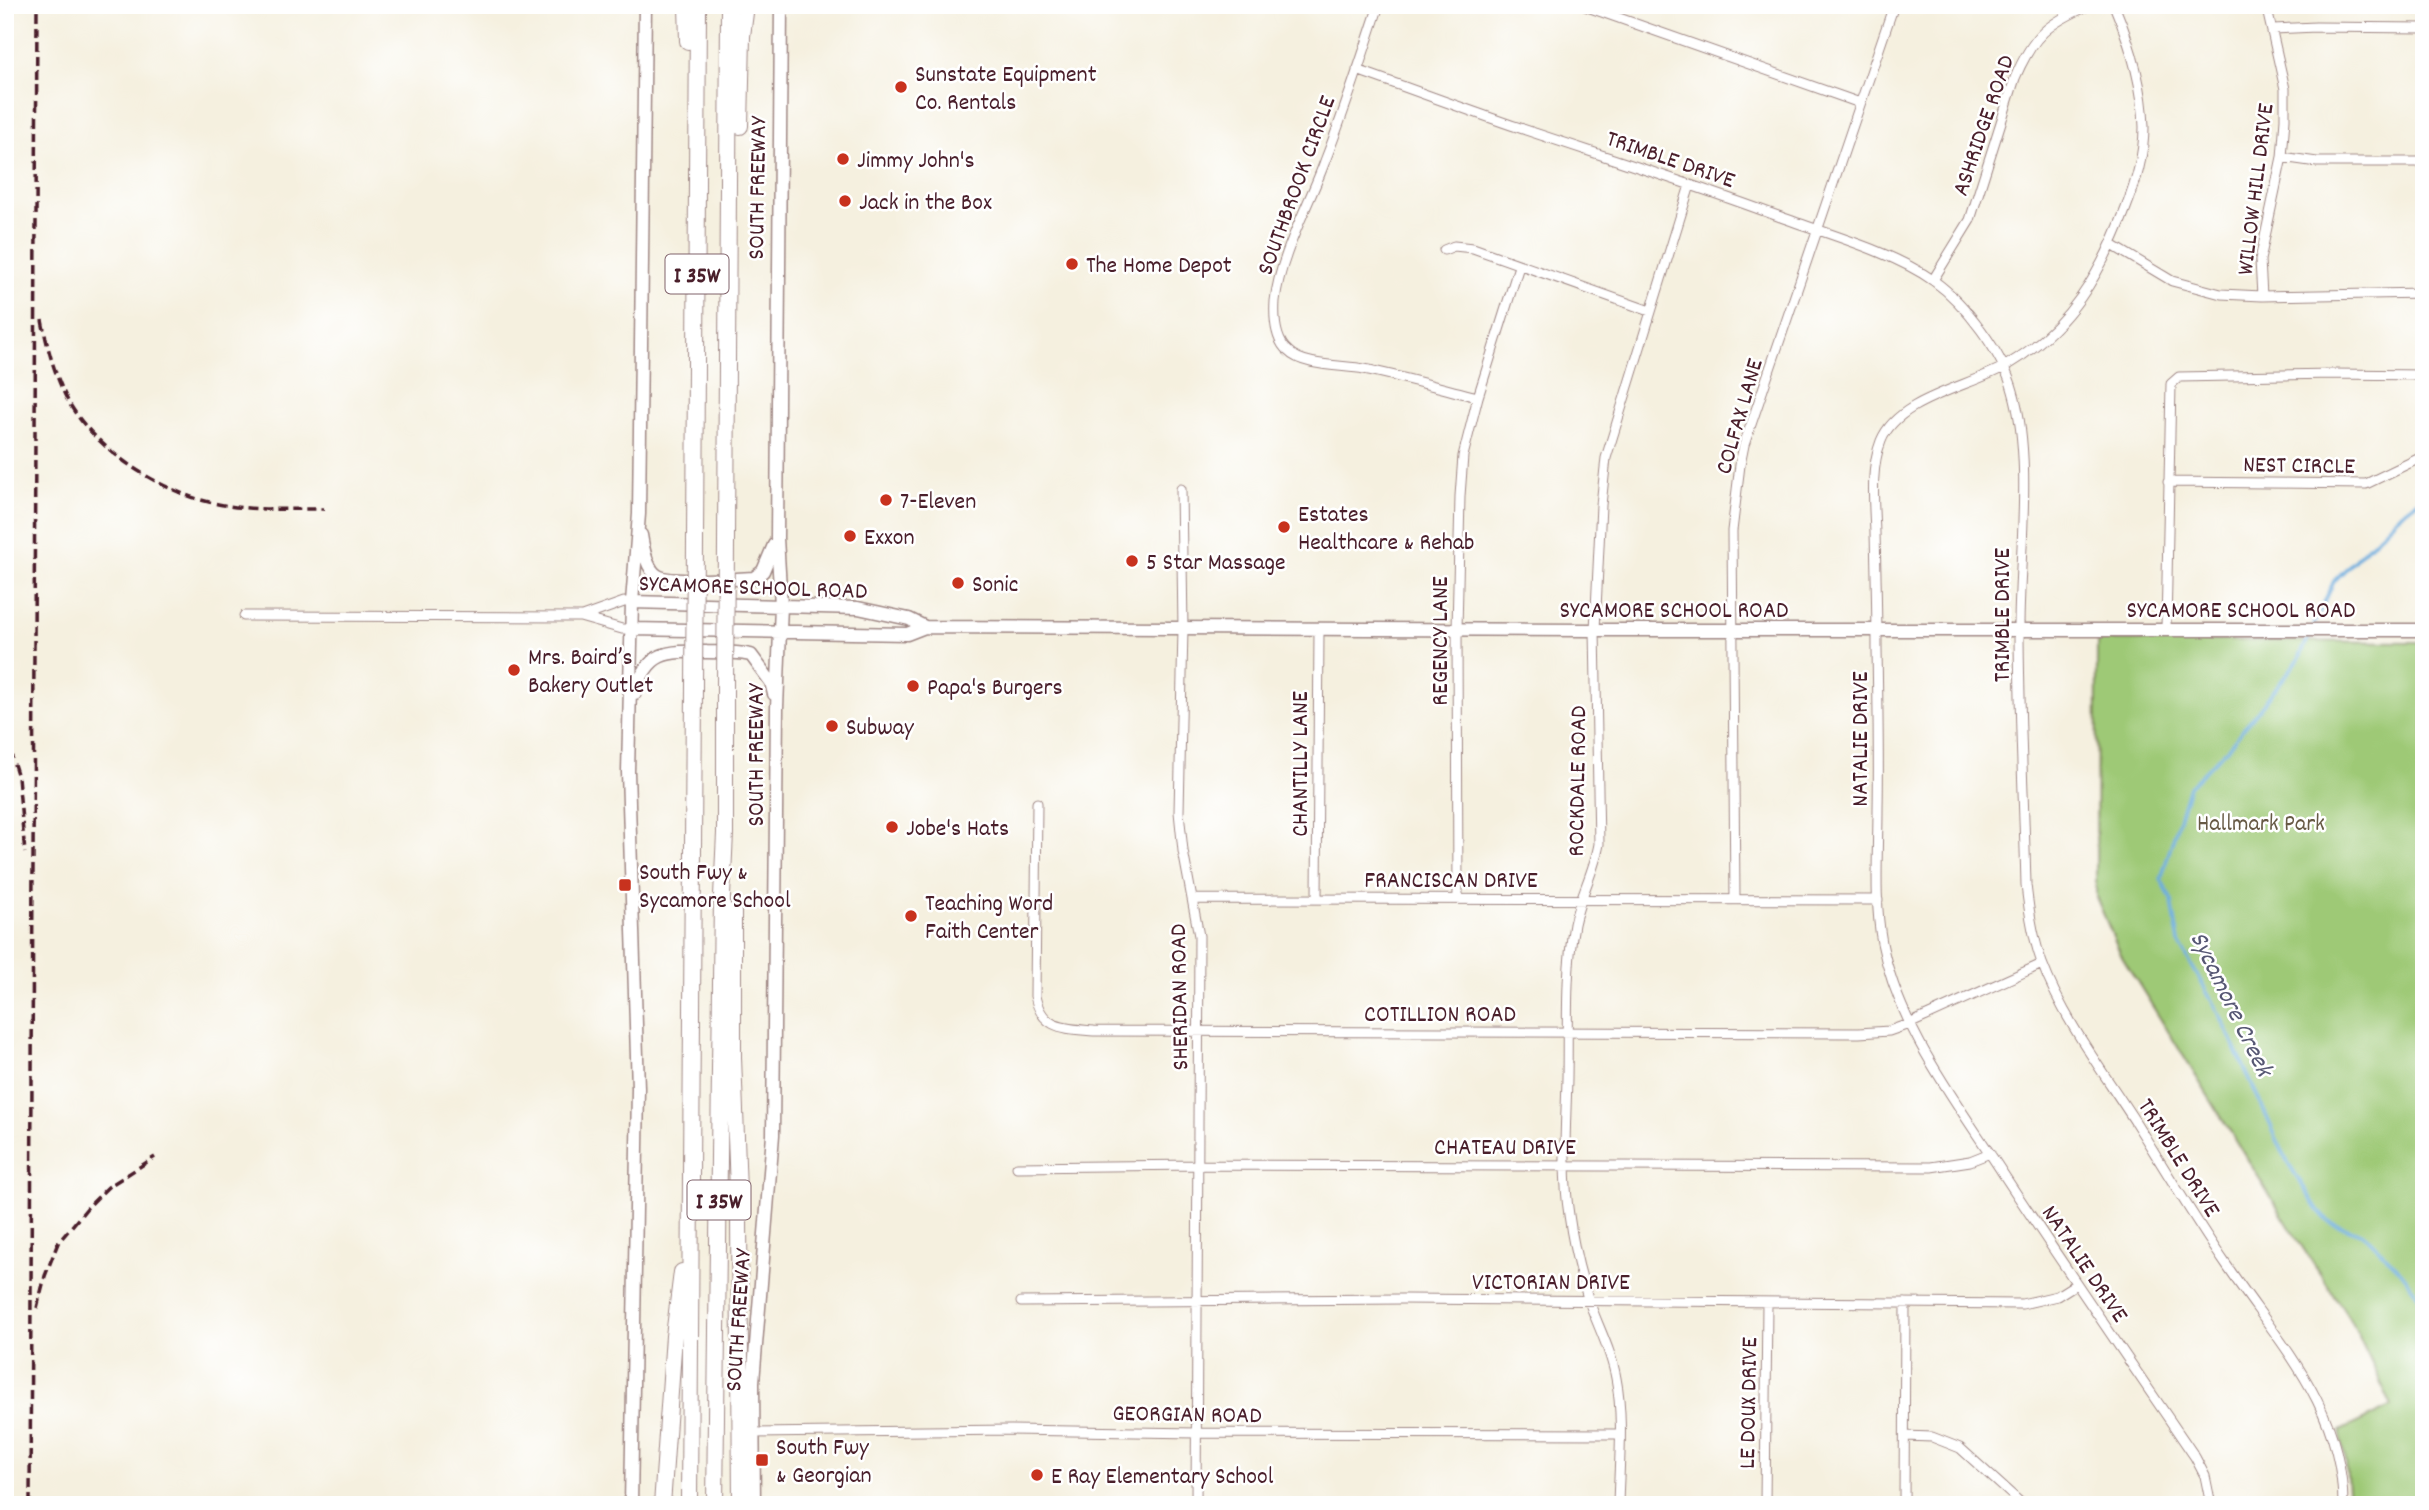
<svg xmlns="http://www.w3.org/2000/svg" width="2429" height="1510" viewBox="0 0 2429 1510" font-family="Dekko,sans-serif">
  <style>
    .green { fill: #9ec976; stroke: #747450; stroke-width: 2 }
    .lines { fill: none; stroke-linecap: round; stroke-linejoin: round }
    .stream { stroke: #69acde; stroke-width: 3.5 }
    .street-casing { stroke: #a08885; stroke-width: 11 }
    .secondary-casing { stroke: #a08885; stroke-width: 15 }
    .highway-casing { stroke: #a08885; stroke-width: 18 }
    .street { stroke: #fff; stroke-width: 9 }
    .secondary { stroke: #fff; stroke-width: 12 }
    .highway { stroke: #fff; stroke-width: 16 }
    .rail { stroke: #4a1f2b; stroke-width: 3.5; stroke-dasharray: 10 5; stroke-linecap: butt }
    .highway-bridge-casing { stroke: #a08885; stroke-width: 18; stroke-linecap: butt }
    .highway-bridge { stroke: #fff; stroke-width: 16 }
    .poi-dot { fill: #c8321e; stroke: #fff; stroke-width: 2.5 }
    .labels { text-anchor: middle; stroke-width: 5; stroke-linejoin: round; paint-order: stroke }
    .shield { fill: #fff; stroke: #80626b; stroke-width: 2 }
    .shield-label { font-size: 23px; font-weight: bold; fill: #4a1f2b }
    .poi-label { font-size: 24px; fill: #4a1f2b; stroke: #fff; text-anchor: start }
    .street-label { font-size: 24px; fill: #4a1f2b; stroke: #fff }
    .park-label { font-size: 24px; fill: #675a45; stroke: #fff }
    .water-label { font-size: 26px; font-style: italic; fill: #565773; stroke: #fff }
  </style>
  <rect width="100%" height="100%" fill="#fff"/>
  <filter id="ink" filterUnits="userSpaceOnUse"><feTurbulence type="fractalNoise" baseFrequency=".0143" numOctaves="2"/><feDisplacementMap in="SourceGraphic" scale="14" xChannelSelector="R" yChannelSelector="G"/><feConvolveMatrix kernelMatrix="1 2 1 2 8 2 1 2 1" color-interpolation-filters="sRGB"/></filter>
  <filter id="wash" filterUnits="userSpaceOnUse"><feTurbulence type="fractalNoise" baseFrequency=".00686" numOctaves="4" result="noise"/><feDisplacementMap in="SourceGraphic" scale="28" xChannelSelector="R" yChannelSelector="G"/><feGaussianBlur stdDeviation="1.57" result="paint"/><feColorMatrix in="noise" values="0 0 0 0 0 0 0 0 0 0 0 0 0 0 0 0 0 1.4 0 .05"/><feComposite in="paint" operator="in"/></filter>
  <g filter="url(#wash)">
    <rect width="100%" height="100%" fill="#f5f0df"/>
    <path class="green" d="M2097 640 2424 642V1505H2349L2346 1463 2340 1431 2392 1406 2353 1324 2297 1239 2122 957 2096 897Z"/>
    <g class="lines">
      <path class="stream" d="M2314 625 2334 581 2398 516 2424 496
        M2311 632 2299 659 2227 749 2189 786 2161 879 2172 901 2179 943 2221 1017 2287 1161 2318 1210 2329 1222 2361 1233 2370 1240 2397 1267 2424 1302"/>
    </g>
  </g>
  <g filter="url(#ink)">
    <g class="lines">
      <g class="street-casing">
        <path id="street" d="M1379 5C1362 57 1345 110 1325 161 1309 205 1280 255 1275 301 1274 317 1275 340 1288 351 1303 367 1343 365 1364 369 1403 377 1440 388 1478 397
          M1582 5 1860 103
          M2114 5C2130 43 2143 86 2144 127 2144 156 2136 182 2126 208 2101 274 2070 328 2007 365 1970 387 1898 398 1881 441 1870 469 1874 504 1875 533 1876 572 1877 611 1877 650 1878 703 1879 756 1878 809 1878 854 1874 900 1882 943 1899 1029 1956 1101 2002 1172 2065 1268 2130 1362 2195 1457L2205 1476 2211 1505
          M2273 29 2316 27 2424 28
          M1357 70C1408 88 1459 107 1511 125 1600 155 1690 183 1778 216 1824 233 1894 252 1934 281 1965 303 2003 354 2013 391 2033 460 2019 555 2019 628 2019 714 2024 800 2026 885 2029 912 2033 938 2042 963 2063 1019 2104 1073 2136 1123 2166 1171 2195 1220 2227 1266 2279 1343 2343 1407 2343 1505
          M2282 157 2317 162H2424
          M2112 245 2172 281 2221 294 2262 296 2424 293
          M1444 250 1454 246 1473 248 1650 311
          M1933 280 1970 220 2015 78C2033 35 2048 23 2090 5
          M2262 296 2260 260 2282 157 2285 119V89L2266 5
          M2168 482 2366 484 2424 456
          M1181 489 1183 629 1179 812 1183 851 1199 936 1196 1505
          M244 616 580 617 622 629H632
          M582 617 624 602H632
          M2166 629 2171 384 2179 377 2333 374 2424 375
          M1037 803 1035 996C1042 1030 1064 1028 1094 1031L1859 1033 1889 1031 1909 1024 2042 964
          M1317 898 1319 630
          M1193 899 1878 900
          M1458 899 1457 630 1460 496 1463 456 1478 397 1519 266
          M1735 899 1732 531 1740 465 1744 445 1894 5
          M1017 1167 1198 1165 1931 1167 1970 1161 1990 1153
          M1021 1302 1403 1299 2022 1304 2057 1296 2076 1284
          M754 1433 1011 1430 1196 1433 1619 1434
          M1905 1436 1932 1437 1960 1448 2023 1505
          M1618 1505C1619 1463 1624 1419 1616 1378 1611 1349 1597 1325 1588 1298 1579 1271 1573 1244 1569 1215 1562 1170 1566 1123 1567 1078 1568 1027 1565 975 1574 924 1580 896 1594 872 1599 844L1595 630 1601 505 1606 458 1690 185
          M1765 1505 1767 1302
          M1904 1505 1905 1303"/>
      </g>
      <g class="secondary-casing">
        <path id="secondary" d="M641 535C643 547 646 569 658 576 670 583 737 579 754 578L763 571 774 545
          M632 602 858 608 909 619 925 627
          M632 629 907 634 925 627 1595 630H2424
          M635 693C648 650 667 651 707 652 722 652 737 652 751 655L771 682 774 694
          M631 1505 638 1088 628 772 632 602 639 514 645 5
          M754 1505 753 1382 773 1135 777 708 781 605 777 538 781 5"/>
      </g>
      <g class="highway-casing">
        <path id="highway" d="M687 5 688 41
          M740 126 742 36 746 5
          M695 542 698 5
          M726 542 729 5
          M733 912V1057L739 1217 741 1505
          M662 1505 674 1336 682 1272
          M689 1505 694 686
          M715 1505 722 896 725 833V687"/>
      </g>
      <use href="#street" class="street"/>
      <use href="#secondary" class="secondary"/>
      <use href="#highway" class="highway"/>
      <path class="rail" d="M42 320C47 347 55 376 68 401 95 450 163 494 218 504 253 511 288 509 324 509
        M5 735 18 777 25 853
        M37 1308 45 1276 58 1243 87 1208 108 1187 155 1157
        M30 1505 37 5"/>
      <g class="highway-bridge-casing">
        <path id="highway-bridge" d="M694 686 695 542
          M725 687 726 542"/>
      </g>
      <use href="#highway-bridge" class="highway-bridge"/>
    </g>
  </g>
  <g class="poi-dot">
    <circle cx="901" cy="87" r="7"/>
    <circle cx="843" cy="159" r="7"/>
    <circle cx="845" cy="201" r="7"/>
    <circle cx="1072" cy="264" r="7"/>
    <circle cx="886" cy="500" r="7"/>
    <circle cx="1284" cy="527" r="7"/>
    <circle cx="850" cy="536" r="7"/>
    <circle cx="1132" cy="561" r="7"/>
    <circle cx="958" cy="583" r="7"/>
    <circle cx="514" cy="670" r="7"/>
    <circle cx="913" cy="686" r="7"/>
    <circle cx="832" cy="726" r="7"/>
    <circle cx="892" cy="827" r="7"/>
    <rect x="618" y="878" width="14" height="14" rx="3.5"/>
    <circle cx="911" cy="916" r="7"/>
    <rect x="755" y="1453" width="14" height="14" rx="3.5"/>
    <circle cx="1037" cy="1475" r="7"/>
  </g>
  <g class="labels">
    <g class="shield">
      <rect x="665.5" y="254.5" width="63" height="39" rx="5"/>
      <rect x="687.5" y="1180.5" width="63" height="39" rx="5"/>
    </g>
    <g class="shield-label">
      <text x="697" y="282">I 35W</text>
      <text x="719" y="1208">I 35W</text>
    </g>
    <g class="poi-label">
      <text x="915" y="81">Sunstate Equipment<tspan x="915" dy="28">Co. Rentals</tspan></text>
      <text x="857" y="167">Jimmy John's</text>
      <text x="859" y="209">Jack in the Box</text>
      <text x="1086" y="272">The Home Depot</text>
      <text x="900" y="508">7-Eleven</text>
      <text x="1298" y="521">Estates<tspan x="1298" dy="28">Healthcare &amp; Rehab</tspan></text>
      <text x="864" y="544">Exxon</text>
      <text x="1146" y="569">5 Star Massage</text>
      <text x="972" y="591">Sonic</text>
      <text x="528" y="664">Mrs. Baird’s<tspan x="528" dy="28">Bakery Outlet</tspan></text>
      <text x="927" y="694">Papa's Burgers</text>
      <text x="846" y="734">Subway</text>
      <text x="906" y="835">Jobe's Hats</text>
      <text x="639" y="879">South Fwy &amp;<tspan x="639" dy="28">Sycamore School</tspan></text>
      <text x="925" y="910">Teaching Word<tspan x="925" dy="28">Faith Center</tspan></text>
      <text x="776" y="1454">South Fwy<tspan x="776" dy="28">&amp; Georgian</tspan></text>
      <text x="1051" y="1483">E Ray Elementary School</text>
    </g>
    <g class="street-label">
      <text transform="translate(1982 125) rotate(-71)" y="8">ASHRIDGE ROAD</text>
      <text transform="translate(1671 158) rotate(19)" y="8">TRIMBLE DRIVE</text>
      <text transform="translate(1295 185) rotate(-70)" y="8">SOUTHBROOK CIRCLE</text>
      <text transform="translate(756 188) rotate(-89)" y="8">SOUTH FREEWAY</text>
      <text transform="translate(2254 189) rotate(-83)" y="8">WILLOW HILL DRIVE</text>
      <text transform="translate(1738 416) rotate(-74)" y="8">COLFAX LANE</text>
      <text transform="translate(2299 464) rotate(1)" y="8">NEST CIRCLE</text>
      <text transform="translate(753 586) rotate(2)" y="8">SYCAMORE SCHOOL ROAD</text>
      <text x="1674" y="617">SYCAMORE SCHOOL ROAD</text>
      <text x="2241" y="617">SYCAMORE SCHOOL ROAD</text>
      <text transform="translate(2001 615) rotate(-90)" y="8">TRIMBLE DRIVE</text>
      <text transform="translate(1439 641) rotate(-90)" y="8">REGENCY LANE</text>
      <text transform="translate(1859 739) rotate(-90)" y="8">NATALIE DRIVE</text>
      <text transform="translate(755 755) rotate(-90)" y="8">SOUTH FREEWAY</text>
      <text transform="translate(1299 764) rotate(-90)" y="8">CHANTILLY LANE</text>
      <text transform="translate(1576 781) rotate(-89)" y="8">ROCKDALE ROAD</text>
      <text x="1451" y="887">FRANCISCAN DRIVE</text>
      <text transform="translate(1178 997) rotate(-91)" y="8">SHERIDAN ROAD</text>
      <text x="1440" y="1021">COTILLION ROAD</text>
      <text x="1505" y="1154">CHATEAU DRIVE</text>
      <text transform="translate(2180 1157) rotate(58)" y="8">TRIMBLE DRIVE</text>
      <text transform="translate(2086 1263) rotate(56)" y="8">NATALIE DRIVE</text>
      <text x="1551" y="1289">VICTORIAN DRIVE</text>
      <text transform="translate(737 1320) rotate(-86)" y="8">SOUTH FREEWAY</text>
      <text transform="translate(1747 1403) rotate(-89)" y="8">LE DOUX DRIVE</text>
      <text transform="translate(1187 1413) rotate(1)" y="8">GEORGIAN ROAD</text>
    </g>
    <g class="park-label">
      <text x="2261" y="830">Hallmark Park</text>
    </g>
    <g class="water-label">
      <text transform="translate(2233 1003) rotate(64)" y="9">Sycamore Creek</text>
    </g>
  </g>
  <rect width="2429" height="1510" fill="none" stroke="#fff" stroke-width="28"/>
</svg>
